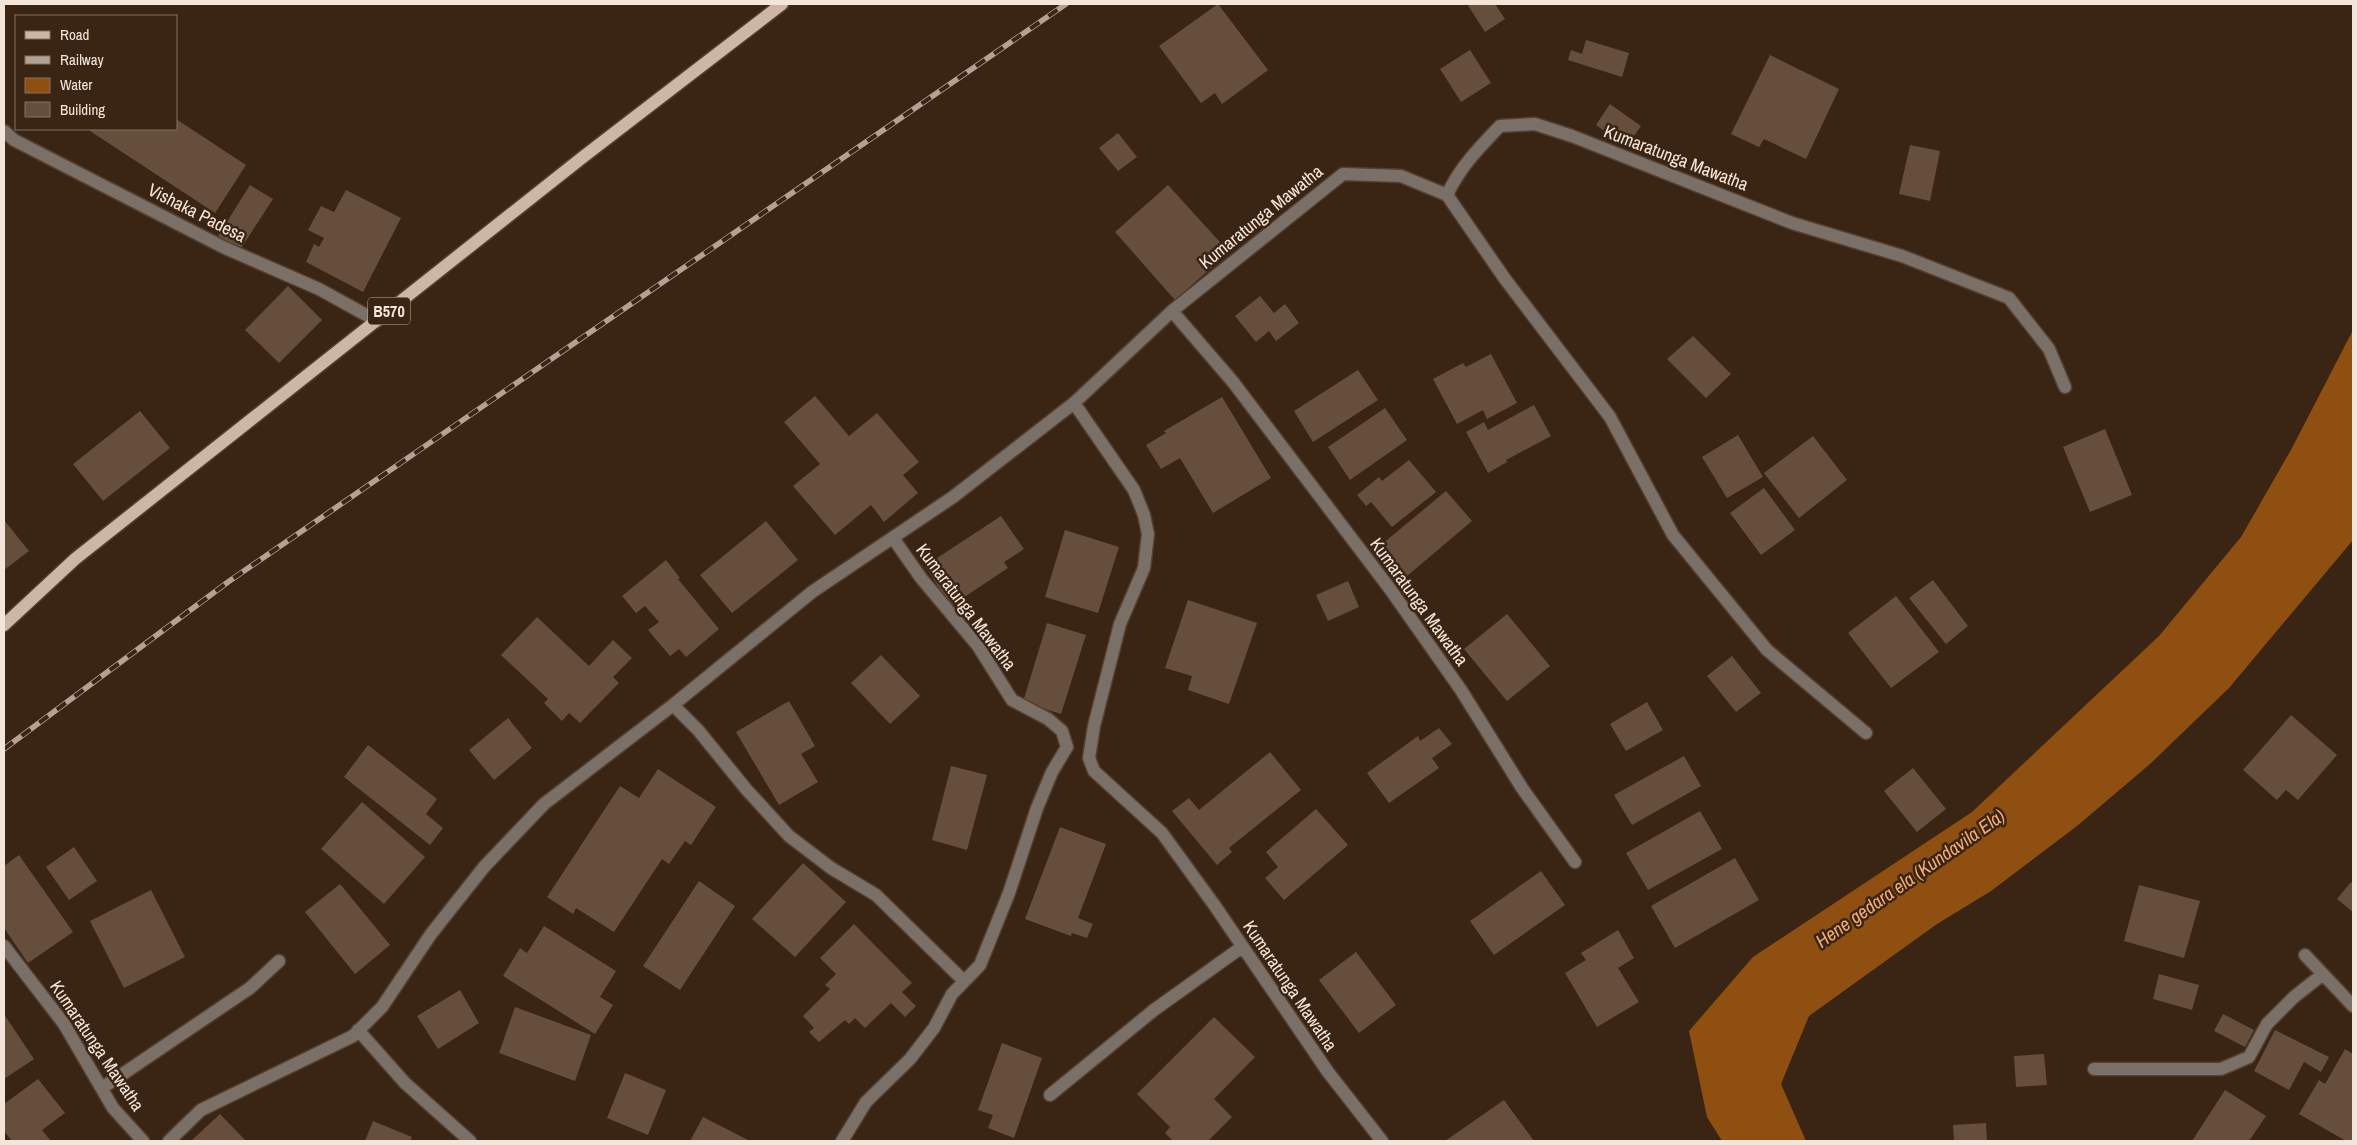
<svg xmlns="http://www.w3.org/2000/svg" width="2357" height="1145" viewBox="0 0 2357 1145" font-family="'Archivo Narrow',sans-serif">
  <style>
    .water { fill: #8f4f11 }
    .building { fill: #654e3c }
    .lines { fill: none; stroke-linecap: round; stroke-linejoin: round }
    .minor-casing { stroke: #544030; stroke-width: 15 }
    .major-casing { stroke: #544030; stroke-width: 15 }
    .minor { stroke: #7b7068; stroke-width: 12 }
    .major { stroke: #cdb6a5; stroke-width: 12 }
    .rail-casing { stroke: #b2a194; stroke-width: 5.5 }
    .rail { stroke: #3a2514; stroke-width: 4; stroke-dasharray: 11; stroke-linecap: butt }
    .labels { text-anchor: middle; stroke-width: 5; stroke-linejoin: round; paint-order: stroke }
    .shield { fill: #3a2514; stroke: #bcab9f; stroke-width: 1 }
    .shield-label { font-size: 16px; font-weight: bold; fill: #f3e5da }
    .street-label { font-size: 18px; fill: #f3e5da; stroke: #3a2514 }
    .water-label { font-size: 19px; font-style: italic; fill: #f4ac73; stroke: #3a2514 }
  </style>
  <rect width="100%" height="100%" fill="#3a2514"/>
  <path class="water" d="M2353 330V540L2229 688 2150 764 2077 826 1991 891 1937 924 1809 1016 1781 1084 1806 1141H1722L1707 1117 1689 1031 1753 957 1972 812 2159 636 2241 537 2292 448Z"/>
  <path class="building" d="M1218 4 1268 70 1222 104 1215 93 1201 103 1159 46Z
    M1467 4H1495L1505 19 1485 32Z
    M1586 40 1629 53 1622 77 1568 60 1571 50 1582 54Z
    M1470 50 1491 83 1461 102 1440 69Z
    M1770 55 1839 89 1806 159 1764 139 1759 147 1731 134Z
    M1610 104 1641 126 1626 147 1596 125Z
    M176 119 246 165 215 213 90 131 91 129H176Z
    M1118 133 1137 157 1118 171 1099 148Z
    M1910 145 1940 151 1930 201 1899 194Z
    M250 185 273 199 240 250 218 236Z
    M1168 185 1229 252 1175 300 1115 232Z
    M346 190 401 218 363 292 306 262 314 244 319 247 324 238 308 230 321 206 334 212Z
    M288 286 322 320 279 363 245 330Z
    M1260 296 1274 313 1285 304 1299 323 1276 341 1269 331 1256 342 1235 316Z
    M1693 336 1731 374 1706 398 1667 359Z
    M1491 354 1517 403 1487 419 1483 410 1457 424 1433 379 1463 363 1466 367Z
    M1358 370 1378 400 1313 442 1294 411Z
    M815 396 849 436 877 413 919 462 903 475 918 493 884 522 871 505 835 535 793 486 820 464 784 422Z
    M1222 397 1271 478 1213 513 1180 458 1161 469 1146 445 1166 433 1164 431Z
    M1534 405 1551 436 1506 460 1507 462 1488 473 1466 432 1484 422 1488 430Z
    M1385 408 1407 440 1350 480 1328 447Z
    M140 411 170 448 103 501 73 464Z
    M2105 429 2132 495 2090 512 2063 447Z
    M1738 435 1763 477 1727 498 1702 457Z
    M1813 436 1847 480 1799 518 1764 473Z
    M1409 460 1436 492 1392 527 1371 502 1366 506 1357 495 1379 477 1382 481Z
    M1764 488 1795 530 1761 555 1730 513Z
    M1446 491 1472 521 1407 576 1381 545Z
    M1001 516 1024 549 1004 562 1008 568 951 606 925 566Z
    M4 520 29 551 4 570Z
    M766 521 798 560 732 613 700 575Z
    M1065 530 1119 547 1098 613 1045 597Z
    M666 560 680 578 678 579 719 629 686 657 679 649 670 656 648 630 659 622 645 606 636 613 622 596Z
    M1933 580 1968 626 1946 644 1909 598Z
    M1348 581 1359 607 1328 621 1316 595Z
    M1896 596 1939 652 1891 688 1848 633Z
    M1188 600 1257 623 1229 704 1188 690 1192 676 1165 668Z
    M1507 614 1550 666 1507 701 1464 649Z
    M537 617 589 666 613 640 632 658 613 677 619 683 580 723 569 713 562 721 544 703 548 699 501 655Z
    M1047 623 1086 635 1061 714 1023 702Z
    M881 655 920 696 890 724 851 683Z
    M1732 656 1761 693 1736 712 1707 676Z
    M789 701 815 746 801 754 818 782 779 805 736 732Z
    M1647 702 1663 730 1626 751 1610 724Z
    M2291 715 2337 755 2298 800 2286 790 2277 800 2243 770Z
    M508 718 532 748 494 780 469 750Z
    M1439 728 1452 744 1432 758 1439 768 1389 803 1367 773 1418 736 1420 741Z
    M368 745 437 799 426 814 443 828 430 845 344 777Z
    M1270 752 1301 790 1229 848 1232 852 1217 865 1172 811 1189 798 1199 810Z
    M1684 756 1701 786 1632 825 1614 795Z
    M951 766 987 775 967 850 932 840Z
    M1913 768 1946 809 1917 832 1884 791Z
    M658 769 716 807 691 845 685 841 669 864 662 859 614 932 576 908 573 914 547 897 620 786 639 798Z
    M362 802 425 857 384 904 321 849Z
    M1316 809 1348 845 1284 900 1265 878 1278 867 1266 852Z
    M1700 811 1722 849 1648 890 1626 853Z
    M1060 827 1106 844 1078 918 1093 924 1087 938 1072 933 1071 936 1025 919Z
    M74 847 97 881 69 900 46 867Z
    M19 855 73 932 28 963 4 928V866Z
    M1735 858 1759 900 1675 948 1651 906Z
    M803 863 846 902 795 957 752 919Z
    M1541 871 1565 905 1494 955 1470 921Z
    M699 881 735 906 680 990 643 966Z
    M2351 882 2353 884V912L2337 899Z
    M340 884 390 945 355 974 305 912Z
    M2139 885 2200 901 2184 958 2124 941Z
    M151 890 185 957 124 988 90 921Z
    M854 924 912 983 902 992 916 1006 905 1017 891 1003 865 1028 855 1018 849 1024 845 1020 819 1042 809 1032 814 1028 803 1016 830 989 825 985 836 974 820 958Z
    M544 926 616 971 600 997 613 1005 595 1034 503 976 520 948 527 953Z
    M1618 930 1634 958 1618 968 1639 1002 1597 1027 1565 973 1586 960 1581 953Z
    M1356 952 1396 1005 1359 1033 1319 980Z
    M2159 974 2199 985 2192 1010 2153 999Z
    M460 990 479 1023 438 1049 417 1016Z
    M515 1007 591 1035 575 1081 499 1053Z
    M4 1014 34 1059 4 1079Z
    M2223 1014 2254 1030 2245 1047 2214 1031Z
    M1214 1017 1255 1057 1214 1099 1232 1117 1208 1141H1173L1165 1133 1170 1127 1137 1094Z
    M2275 1030 2329 1057 2321 1072 2304 1062 2289 1090 2254 1071Z
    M1002 1043 1042 1058 1014 1138 988 1128 993 1115 978 1110Z
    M2345 1049 2353 1054V1141H2346L2299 1114 2319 1080 2325 1084Z
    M2044 1054 2047 1085 2016 1087 2014 1056Z
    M625 1073 666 1090 648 1135 607 1118Z
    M38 1079 65 1113 42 1130 51 1141H12L4 1131V1104Z
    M2225 1090 2266 1116 2249 1141H2192Z
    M1504 1100 1534 1141H1445Z
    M220 1114 246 1141H191Z
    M703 1117 750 1141H690Z
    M373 1121 412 1137 410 1141H365Z
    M1986 1123 1987 1141H1954L1953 1125Z"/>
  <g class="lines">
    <g class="minor-casing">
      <path id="minor" d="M4 131 14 140 225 248 319 289 377 321
        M1447 195 1505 279 1610 417 1673 535 1767 650 1866 733
        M1172 311 1233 382 1390 589 1461 690 1522 788 1575 862
        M1074 403 1134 490 1144 515 1148 534 1144 568 1120 624 1094 726 1089 758 1094 771 1162 833 1215 906 1328 1072 1382 1141
        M673 705 698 730 746 789 789 836 831 868 876 895 964 981
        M4 946 64 1024 113 1108 143 1141
        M2305 955 2353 1006
        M358 1030 405 1083 470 1141
        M2094 1069H2221L2249 1057 2267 1024 2294 997 2323 974
        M102 1088 250 988 279 961
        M1050 1095 1154 1010 1242 947
        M169 1141 201 1110 353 1036 382 1007 431 934 484 867 544 804 673 705 812 592 953 497 1074 403 1172 311 1343 174 1401 176 1447 195C1460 167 1479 148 1500 126L1535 124 1572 136 1792 223 1902 256 2009 298 2049 349 2065 387
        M842 1141 866 1102 910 1059 934 1028 952 994 980 965 1009 893 1037 808 1052 772 1067 747 1062 731 1048 719 1012 700 978 646 921 578 893 538"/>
    </g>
    <g class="major-casing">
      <path id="major" d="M4 625 75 559 583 157 782 4"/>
    </g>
    <use href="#minor" class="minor"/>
    <use href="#major" class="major"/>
    <g class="rail-casing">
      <path id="rail" d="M4 749 228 582 1066 4"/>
    </g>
    <use href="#rail" class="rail"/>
  </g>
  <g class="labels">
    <rect class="shield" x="368" y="297.5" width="42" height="27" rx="4"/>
    <g class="shield-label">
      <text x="389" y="317">B570</text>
    </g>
    <g class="street-label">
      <text transform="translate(1676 158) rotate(21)" y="6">Kumaratunga Mawatha</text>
      <text transform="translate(197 213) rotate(27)" y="6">Vishaka Padesa</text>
      <text transform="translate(1261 217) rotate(-39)" y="6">Kumaratunga Mawatha</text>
      <text transform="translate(1419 602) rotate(54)" y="6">Kumaratunga Mawatha</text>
      <text transform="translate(966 607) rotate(53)" y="6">Kumaratunga Mawatha</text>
      <text transform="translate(1290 986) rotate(56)" y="6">Kumaratunga Mawatha</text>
      <text transform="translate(97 1046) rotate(56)" y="6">Kumaratunga Mawatha</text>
    </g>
    <g class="water-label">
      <text transform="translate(1910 878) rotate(-35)" y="7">Hene gedara ela (Kundavila Ela)</text>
    </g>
  </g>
  <rect width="2357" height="1145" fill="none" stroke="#f3e5da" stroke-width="10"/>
  <rect x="15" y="15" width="162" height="115" fill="#3a2514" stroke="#847263"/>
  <rect x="25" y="31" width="25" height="8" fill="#cdb6a5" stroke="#847263"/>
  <text x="60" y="40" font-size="15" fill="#f3e5da">Road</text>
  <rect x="25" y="56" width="25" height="8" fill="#b2a194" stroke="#847263"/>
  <text x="60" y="65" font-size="15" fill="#f3e5da">Railway</text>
  <rect x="25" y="78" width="25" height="15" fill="#8f4f11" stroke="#847263"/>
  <text x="60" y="90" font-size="15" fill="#f3e5da">Water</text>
  <rect x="25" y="102" width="25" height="15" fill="#654e3c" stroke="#847263"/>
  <text x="60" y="115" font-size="15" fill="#f3e5da">Building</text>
</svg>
